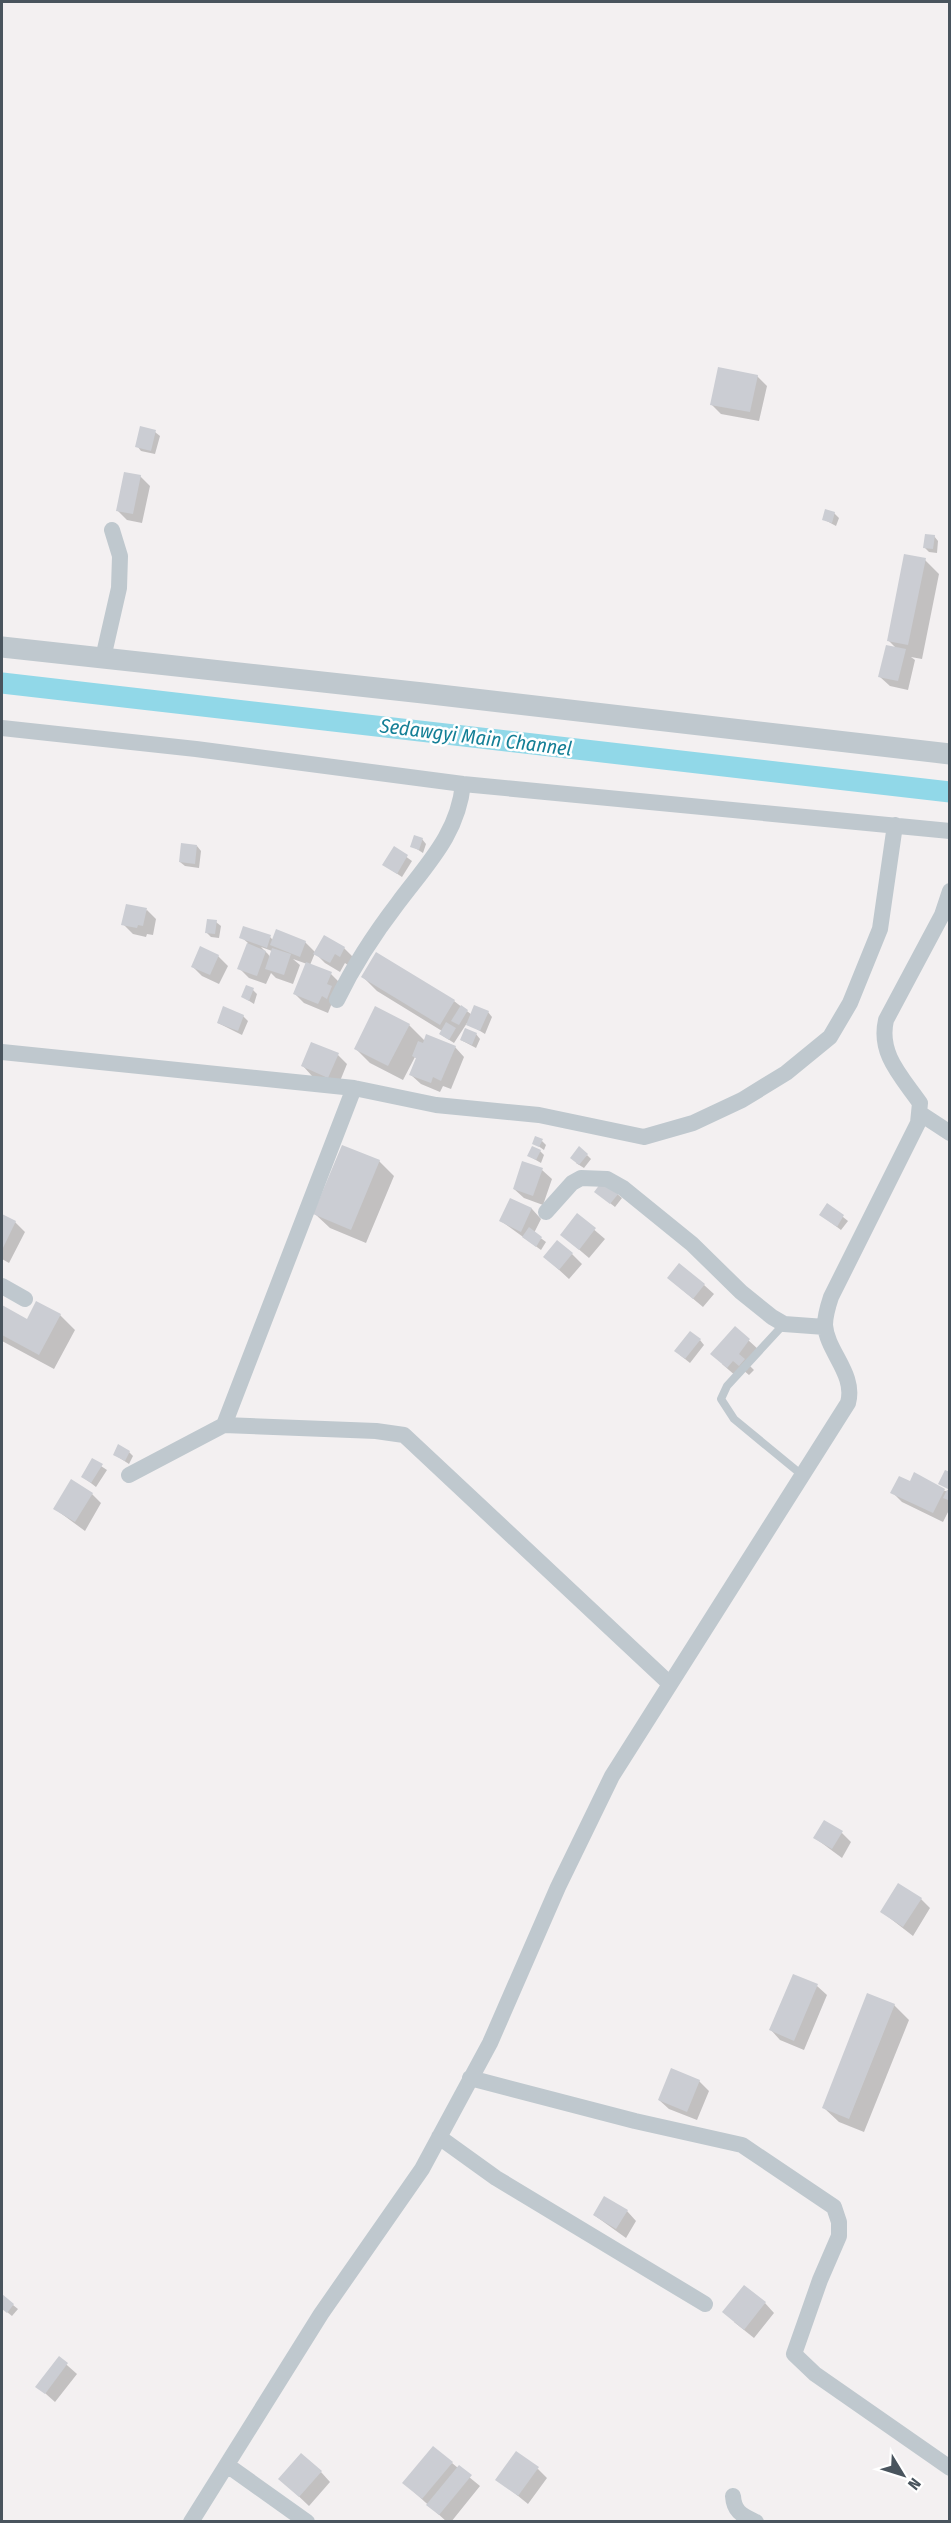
<svg xmlns="http://www.w3.org/2000/svg" width="951" height="2523" viewBox="0 0 951 2523" font-family="'Fira Sans Condensed',sans-serif">
  <style>
    .shadow { fill: #0003; fill-rule: evenodd }
    .lines { fill: none; stroke-linecap: round; stroke-linejoin: round }
    .canal { stroke: #91d8e8; stroke-width: 21 }
    .building { fill: #cbcdd3 }
    .service { stroke: #bfc8ce; stroke-width: 8 }
    .minor { stroke: #bfc8ce; stroke-width: 16 }
    .tertiary { stroke: #bfc8ce; stroke-width: 21 }
    .labels { text-anchor: middle; stroke-width: 5; stroke-linejoin: round; paint-order: stroke }
    .water-label { font-size: 20px; font-style: italic; fill: #147f96; stroke: #fff }
  </style>
  <rect width="100%" height="100%" fill="#f3f0f1"/>
  <path class="shadow" d="M757 376 767 386 759 421 721 414 711 404Z
    M155 432 160 436 155 454 141 451 137 446Z
    M140 476 150 486 142 523 127 520 117 510Z
    M834 513 839 518 836 526 823 519Z
    M934 536 938 541 937 553 929 552 925 548Z
    M925 560 939 574 922 659 911 657 915 660 908 690 890 686 880 677 896 648 888 640Z
    M422 839 426 844 423 853 412 846Z
    M197 846 201 851 199 868 185 866 180 862Z
    M394 848 412 861 402 877 384 865Z
    M147 910 156 919 153 935 147 934 146 937 133 934 123 924Z
    M216 922 221 926 219 938 211 937 206 932Z
    M241 937H270L273 940 305 942 316 953 344 948 354 958 349 966 345 963 340 972 325 963 315 953 310 965 331 974 340 983 328 1013 304 1003 294 993 307 964 293 959 300 965 293 984 276 978 271 973 266 984 249 978 239 968 248 943ZM261 947 272 951 270 957 268 954Z
    M376 954 454 1001 472 1015 488 1012 492 1017 485 1034 467 1023 454 1043 440 1034 442 1031 377 991 363 977Z
    M218 956 228 966 219 984 202 976 192 966Z
    M253 990 257 994 254 1004 243 997Z
    M243 1016 248 1021 242 1035 218 1023Z
    M409 1025 425 1041 455 1047 464 1057 451 1089 443 1086 440 1092 421 1084 411 1075 417 1059 415 1057 403 1080 370 1063 356 1049Z
    M476 1034 480 1039 476 1048 461 1040Z
    M338 1055 347 1064 338 1086 312 1076 303 1066Z
    M542 1141 546 1145 544 1150 534 1143Z
    M540 1151 544 1155 541 1163 529 1156Z
    M587 1155 591 1159 584 1168 576 1163Z
    M379 1161 394 1176 366 1243 330 1228 315 1214Z
    M542 1170 552 1179 543 1205 524 1198 514 1189Z
    M603 1182 622 1198 615 1207 601 1196Z
    M511 1200 532 1209 541 1219 534 1233 546 1242 541 1250 501 1221Z
    M828 1205 848 1221 841 1230 821 1215Z
    M2 1215 15 1222 25 1232 9 1263 2 1259Z
    M577 1215 605 1239 589 1258 562 1235Z
    M572 1254 582 1264 569 1279 545 1257Z
    M704 1285 714 1294 703 1307 679 1287Z
    M2 1307 28 1321 60 1315 75 1330 54 1369 2 1341Z
    M735 1328 759 1350 748 1364 754 1370 749 1375 743 1370 737 1377 722 1364Z
    M700 1340 704 1345 690 1363 680 1355Z
    M129 1452 133 1456 129 1464 115 1455Z
    M92 1460 107 1470 96 1487 83 1477Z
    M910 1483 950 1492V1508L943 1522 902 1502 892 1492Z
    M92 1494 101 1503 85 1531 55 1509Z
    M842 1833 851 1842 842 1858 815 1838Z
    M921 1899 930 1908 913 1936 882 1912Z
    M794 1976 817 1986 827 1995 804 2050 780 2040 771 2030Z
    M894 2005 909 2020 864 2132 839 2122 824 2108Z
    M699 2081 709 2091 697 2120 669 2109 659 2100Z
    M627 2211 636 2221 626 2238 594 2215Z
    M3 2297 18 2309 12 2316 2 2308Z
    M765 2303 774 2313 754 2338 734 2322Z
    M59 2358 77 2374 55 2402 37 2386Z
    M452 2463 480 2486 451 2522H447L414 2492Z
    M538 2469 547 2478 528 2504 497 2479Z
    M321 2472 330 2482 309 2506 290 2488Z"/>
  <g class="lines">
    <path class="canal" d="M2 683 950 792"/>
  </g>
  <path class="building" d="M718 367 758 375 750 412 710 405Z
    M140 426 156 430 151 451 135 447Z
    M124 472 141 475 133 514 116 511Z
    M825 509 835 512 832 523 822 520Z
    M925 534 935 535 933 549 923 548Z
    M904 554 926 558 908 645 887 641Z
    M886 645 906 649 898 681 878 677Z
    M414 835 423 838 419 850 410 847Z
    M181 843 197 845 195 864 179 862Z
    M394 846 408 855 397 874 382 865Z
    M126 904 147 908 143 926 138 925 137 928 121 925Z
    M207 919 217 920 215 934 205 933Z
    M243 926 271 935 267 948 239 938Z
    M276 929 306 941 300 957 270 945Z
    M324 935 345 947 340 957 335 954 330 963 313 954Z
    M247 943 266 951 257 976 237 969Z
    M200 946 219 955 210 975 191 967Z
    M272 948 291 954 284 975 265 969Z
    M376 952 455 1000 440 1025 361 977Z
    M306 962 332 972 327 984 332 986 327 999 322 996 318 1004 293 994Z
    M246 985 254 988 249 1001 241 997Z
    M461 1005 468 1010 459 1025 451 1021Z
    M474 1005 489 1011 480 1031 466 1025Z
    M223 1006 244 1015 238 1031 217 1023Z
    M375 1006 410 1024 388 1066 354 1049Z
    M446 1022 456 1028 449 1040 439 1034Z
    M465 1028 477 1033 472 1045 460 1040Z
    M426 1034 456 1046 441 1081 433 1077 431 1083 409 1075 416 1058 412 1056 418 1041 423 1043Z
    M311 1042 339 1053 328 1078 301 1066Z
    M535 1136 543 1139 539 1147 532 1144Z
    M342 1145 380 1160 351 1230 313 1214Z
    M532 1146 541 1150 536 1160 527 1156Z
    M579 1146 588 1154 579 1165 570 1158Z
    M522 1161 543 1168 533 1196 513 1189Z
    M603 1180 619 1193 610 1204 594 1192Z
    M510 1198 532 1208 521 1232 499 1221Z
    M827 1203 844 1215 837 1227 819 1215Z
    M577 1213 596 1228 579 1250 560 1235Z
    M2 1214 16 1221 2 1250Z
    M529 1227 542 1237 536 1247 522 1237Z
    M557 1240 573 1253 559 1270 543 1257Z
    M679 1263 705 1284 693 1299 667 1278Z
    M36 1301 61 1314 39 1355 2 1335V1305L27 1319Z
    M735 1326 750 1339 739 1354 745 1359 739 1366 733 1361 727 1368 710 1354Z
    M690 1331 701 1339 685 1359 674 1351Z
    M118 1444 130 1451 125 1461 113 1455Z
    M92 1458 103 1464 91 1483 81 1477Z
    M945 1470 950 1472V1490L938 1484Z
    M914 1472 945 1489 933 1513 890 1493 899 1476 910 1481Z
    M71 1479 93 1493 75 1522 53 1509Z
    M947 1490 950 1491 948 1500 943 1498Z
    M824 1820 843 1831 832 1849 813 1838Z
    M898 1883 922 1898 903 1927 880 1912Z
    M793 1974 818 1984 794 2041 769 2030Z
    M867 1993 895 2004 849 2119 822 2108Z
    M671 2068 700 2080 687 2112 658 2100Z
    M604 2196 628 2210 616 2229 593 2215Z
    M744 2285 766 2302 744 2330 722 2312Z
    M2 2294 14 2304 7 2313 2 2309Z
    M59 2356 68 2363 45 2394 35 2387Z
    M433 2446 453 2462 422 2499 402 2483Z
    M516 2451 539 2467 518 2496 495 2480Z
    M301 2453 322 2471 299 2497 278 2479Z
    M459 2465 472 2475 439 2515 426 2505Z"/>
  <g class="lines">
    <path class="service" d="M784 1324 727 1386 721 1399 734 1419 802 1475"/>
    <path class="minor" d="M103 658 119 588 120 556 112 530
      M2 728 196 749 463 784 950 831
      M337 1000C354 965 375 933 398 903 427 864 458 834 463 784
      M2 1052 354 1088 436 1105 539 1115 644 1137 693 1123 742 1100 786 1073 830 1037 850 1003 880 929 895 825
      M354 1088 224 1425 376 1431 404 1435 670 1684
      M921 1114 950 1133
      M546 1212 572 1183 581 1178 607 1179 623 1188 692 1244 741 1292 772 1317 784 1324 825 1327
      M2 1286 25 1299
      M129 1475 224 1425
      M470 2078 635 2121 742 2145 834 2207 839 2222V2236L820 2280 794 2354 815 2374 950 2468
      M439 2137 496 2178 705 2304
      M227 2465 307 2522
      M733 2496C734 2512 742 2515 756 2522
      M191 2522 321 2314 422 2169 490 2043 558 1887 612 1776 848 1403C856 1374 827 1352 825 1325 825 1316 828 1306 831 1297L918 1123 920 1103C902 1077 878 1054 886 1020L942 915 950 891"/>
    <path class="tertiary" d="M2 647 423 693 950 754"/>
  </g>
  <g class="labels">
    <g class="water-label">
      <text transform="translate(476 737) rotate(7)" y="7">Sedawgyi Main Channel</text>
    </g>
  </g>
  <rect width="951" height="2523" fill="none" stroke="#49545d" stroke-width="6"/>
  <g transform="translate(903 2475) rotate(128)" stroke="#ffffff" stroke-width="4.5" paint-order="stroke">
  <path d="M0-4.5L10 22L0 15L-10 22Z" fill="#49545d"/>
  <text y="-9" font-size="16" font-weight="bold" text-anchor="middle" fill="#49545d">N</text>
  </g>
</svg>
